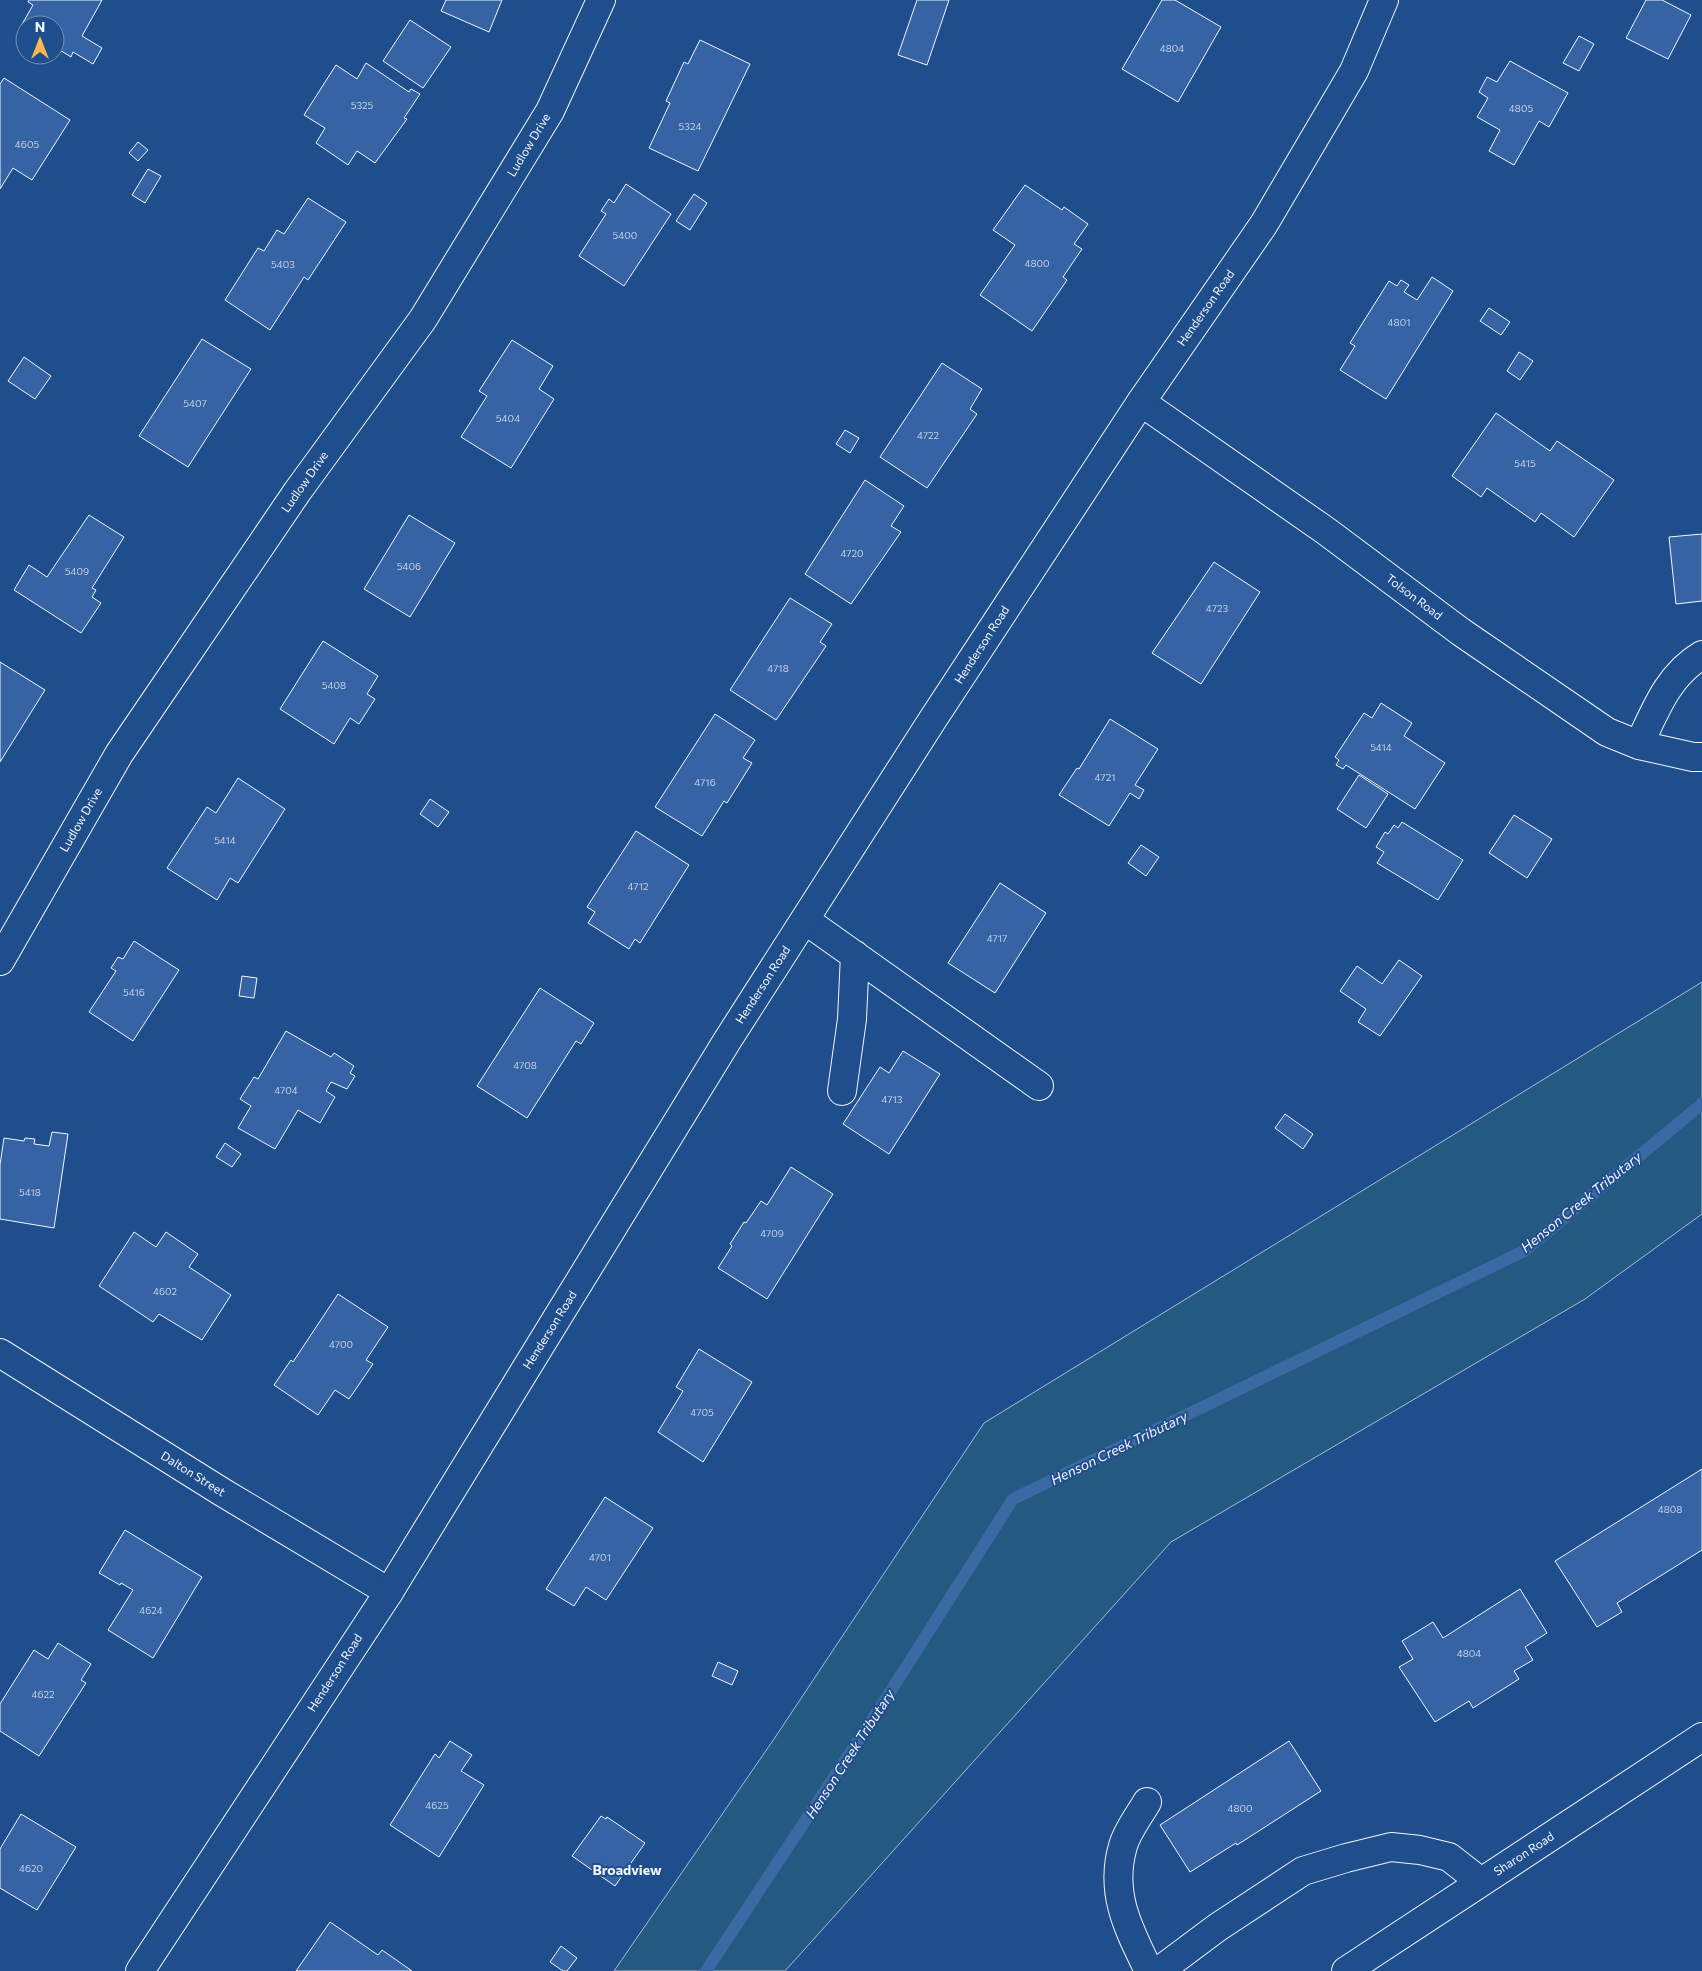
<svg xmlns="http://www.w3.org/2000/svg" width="1702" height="1971" viewBox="0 0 1702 1971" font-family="Commissioner,sans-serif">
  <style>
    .green { fill: #245a82; stroke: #a8bbd7 }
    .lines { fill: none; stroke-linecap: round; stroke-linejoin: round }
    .stream { stroke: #3b69a3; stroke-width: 12 }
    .building { fill: #3563a3; stroke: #f2f6ff }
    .street-casing { stroke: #f2f6ff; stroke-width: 30 }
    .secondary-casing { stroke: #f2f6ff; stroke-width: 30 }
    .street { stroke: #1f4e8c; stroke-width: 28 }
    .secondary { stroke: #1f4e8c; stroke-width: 28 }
    .labels { text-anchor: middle; stroke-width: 4; stroke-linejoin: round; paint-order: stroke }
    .number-label { font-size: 10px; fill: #c3d1e8 }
    .street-label { font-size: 12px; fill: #f2f6ff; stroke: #1f4e8c }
    .water-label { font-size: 14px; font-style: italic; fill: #f2f6ff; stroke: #1f4e8c }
    .neighbourhood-label { font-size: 14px; font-weight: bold; fill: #f2f6ff; stroke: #1f4e8c }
  </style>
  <rect width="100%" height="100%" fill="#1f4e8c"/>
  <path class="green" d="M1702 982V1214L1585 1299 1171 1542 785 1971H614L774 1739 984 1423Z"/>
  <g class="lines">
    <path class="stream" d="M706 1971 885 1700 1013 1499 1524 1251 1702 1104"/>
  </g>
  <path class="building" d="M29 0H102L82 36 102 48 93 64 73 52 71 57 55 47V25H25V29L21 26 33 5 28 2Z
    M446 0H502L489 32 441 11Z
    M917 0H949L927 65 898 55Z
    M1162 0H1175L1221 27 1178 102 1122 69Z
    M1646 0H1662L1691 15 1668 59 1626 38Z
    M410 20 451 47 423 88 383 61Z
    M1579 36 1594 44 1579 71 1563 63Z
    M700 40 750 64 698 171 649 148 670 103 666 101 684 62 688 64Z
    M1510 61 1568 93 1549 127 1539 121 1514 165 1489 151 1500 130 1477 117 1488 98 1479 92 1487 77 1497 82Z
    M366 63 409 92 411 89 420 94 404 118 407 119 375 163 357 151 348 165 316 143 325 128 304 115 336 65 357 79Z
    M4 78 70 120 32 180 13 168 0 189V84Z
    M138 142 148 150 138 161 129 153Z
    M148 169 161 176 145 203 132 195Z
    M626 184 671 214 624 286 579 256 606 214 601 211 609 199 614 203Z
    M1025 185 1062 210 1064 207 1088 224 1074 244 1082 249 1063 277 1067 280 1032 331 980 295 1015 245 993 230Z
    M694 194 707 203 690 230 676 221Z
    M308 198 346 222 308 280 304 277 270 330 225 300 258 248 264 251 277 230 284 234Z
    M1432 277 1453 291 1386 399 1340 370 1355 346 1350 343 1389 281 1397 286 1401 280 1409 285 1404 292 1417 300Z
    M1489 308 1510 322 1501 335 1480 321Z
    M202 339 251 369 188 467 139 436Z
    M512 340 553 366 539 389 554 399 511 468 461 437 487 396 479 391Z
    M1519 352 1533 361 1520 380 1507 371Z
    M24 357 51 376 35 399 8 381Z
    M942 363 982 389 970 409 977 414 927 488 880 457Z
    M1496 413 1550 451 1557 441 1614 480 1574 537 1541 513 1535 522 1487 488 1481 497 1452 476Z
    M845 430 859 438 850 453 836 444Z
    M865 480 904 506 891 526 901 532 851 604 805 574Z
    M89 515 124 537 92 588 96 590 92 597 101 603 81 633 14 590 29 565 47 577Z
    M409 515 455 543 410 617 364 589Z
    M1702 534V601L1676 604 1669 537Z
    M1214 562 1260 592 1201 684 1152 653Z
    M790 598 832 624 820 642 826 646 776 720 730 690Z
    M323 641 378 676 367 694 375 699 359 724 350 718 334 744 280 709Z
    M0 662 45 690 0 762Z
    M1381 703 1412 723 1404 736 1445 763 1415 809 1346 765 1343 769 1336 765 1339 760 1335 757 1364 713 1372 718Z
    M715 714 755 740 743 758 752 763 727 803 724 801 702 836 655 807Z
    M1110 719 1158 749 1135 785 1144 790 1139 799 1130 793 1109 826 1059 795 1077 768 1079 769Z
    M1359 775 1388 794 1366 828 1337 809Z
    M238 778 285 809 238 883 230 878 217 900 167 868 207 807 216 813Z
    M430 799 449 812 438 827 420 814Z
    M1514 815 1552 839 1527 878 1489 853Z
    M1402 822 1463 860 1438 900 1377 863 1384 852 1376 847 1385 832 1388 834 1394 825 1398 828Z
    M636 831 689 865 640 943 635 939 629 949 588 923 595 912 587 907Z
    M1141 845 1159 857 1146 876 1128 863Z
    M1000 883 1046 913 995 993 948 963Z
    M134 941 179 970 133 1041 89 1012 116 971 111 968 118 957 123 959Z
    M1399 960 1422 976 1380 1036 1358 1022 1366 1009 1340 991 1357 966 1382 984Z
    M242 976 257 978 254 998 239 996Z
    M540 988 594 1023 581 1044 576 1041 527 1118 477 1086Z
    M286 1031 331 1057 334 1053 354 1066 350 1073 355 1076 347 1089 331 1082 326 1091 335 1097 320 1123 298 1110 275 1149 238 1128 251 1106 240 1099 254 1077 258 1079Z
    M903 1051 940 1074 889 1154 843 1124 880 1067 889 1073Z
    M1285 1114 1313 1134 1303 1149 1275 1128Z
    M52 1132 68 1134 54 1228 0 1219V1165L4 1138 24 1141 25 1138 35 1139 34 1144 49 1146Z
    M225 1143 241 1154 232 1167 216 1157Z
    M791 1167 833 1194 767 1299 718 1268 732 1246 730 1244 744 1222 746 1223 761 1201 767 1205Z
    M134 1232 156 1247 166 1232 198 1254 189 1267 231 1295 202 1340 159 1314 153 1322 99 1286Z
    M338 1294 388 1327 366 1360 373 1364 349 1399 335 1390 318 1415 274 1385 291 1360 293 1362Z
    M699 1349 752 1382 703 1462 658 1432 683 1391 676 1387Z
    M1702 1469V1550L1617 1603 1622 1612 1597 1627 1555 1561Z
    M605 1497 653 1528 606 1600 586 1587 574 1606 546 1589Z
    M125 1530 202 1577 153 1658 108 1630 133 1590 121 1583 120 1585 99 1573Z
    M1520 1589 1547 1633 1525 1647 1533 1660 1514 1671 1519 1679 1473 1708 1469 1701 1435 1722 1399 1667 1413 1659 1402 1641 1433 1622 1443 1638Z
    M58 1643 91 1664 81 1680 86 1683 39 1756 0 1731V1704L34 1650 48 1659Z
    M718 1662 738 1671 732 1685 712 1676Z
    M450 1741 472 1755 461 1771 484 1785 439 1857 390 1825 435 1754 439 1758Z
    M1289 1741 1321 1791 1237 1845 1236 1843 1190 1872 1160 1825Z
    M21 1814 76 1847 37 1910 0 1888V1849Z
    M601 1816 606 1819 607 1817 645 1843 615 1886 572 1856Z
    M330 1922 378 1955 382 1950 412 1971H296Z
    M561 1946 577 1958 567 1971H563L550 1962Z"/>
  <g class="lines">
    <g class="street-casing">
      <path id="street" d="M1141 402 1326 531 1461 632 1607 732 1639 745 1693 757H1702
        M1639 745C1655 711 1668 675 1702 655
        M805 920 1039 1086
        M0 961 119 754 297 492 423 319 550 111 601 0
        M842 1091 852 1019 855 955
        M0 1353 222 1492 389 1592
        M1147 1802C1139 1816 1127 1831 1123 1846 1109 1893 1129 1930 1149 1971
        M1159 1971 1218 1927 1303 1871 1346 1858 1391 1847 1420 1850 1449 1857 1481 1882
        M1346 1971 1702 1737"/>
    </g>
    <g class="secondary-casing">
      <path id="secondary" d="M140 1971 389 1592 727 1041 933 719 1141 402 1264 224 1354 71 1384 0"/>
    </g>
    <use href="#street" class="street"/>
    <use href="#secondary" class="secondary"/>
  </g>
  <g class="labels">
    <g class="number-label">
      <text x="1172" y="52">4804</text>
      <text x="362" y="109">5325</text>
      <text x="1521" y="112">4805</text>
      <text x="690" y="130">5324</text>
      <text x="27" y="148">4605</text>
      <text x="625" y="239">5400</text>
      <text x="1037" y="267">4800</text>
      <text x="283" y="268">5403</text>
      <text x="1399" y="326">4801</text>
      <text x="195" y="407">5407</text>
      <text x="508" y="422">5404</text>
      <text x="928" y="439">4722</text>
      <text x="1525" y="467">5415</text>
      <text x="852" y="557">4720</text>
      <text x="409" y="570">5406</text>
      <text x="77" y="575">5409</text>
      <text x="1217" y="612">4723</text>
      <text x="778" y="672">4718</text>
      <text x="334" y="689">5408</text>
      <text x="1381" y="751">5414</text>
      <text x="1105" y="781">4721</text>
      <text x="705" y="786">4716</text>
      <text x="225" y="844">5414</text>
      <text x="638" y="890">4712</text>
      <text x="997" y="942">4717</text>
      <text x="134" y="996">5416</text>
      <text x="525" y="1069">4708</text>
      <text x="286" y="1094">4704</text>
      <text x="892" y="1103">4713</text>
      <text x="30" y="1196">5418</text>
      <text x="772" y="1237">4709</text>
      <text x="165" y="1295">4602</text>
      <text x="341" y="1348">4700</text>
      <text x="702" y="1416">4705</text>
      <text x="1670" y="1513">4808</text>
      <text x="600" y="1561">4701</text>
      <text x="151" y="1614">4624</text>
      <text x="1469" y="1657">4804</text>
      <text x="43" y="1698">4622</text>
      <text x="437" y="1809">4625</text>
      <text x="1240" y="1812">4800</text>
      <text x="31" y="1872">4620</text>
    </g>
    <g class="street-label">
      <text transform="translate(529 145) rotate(-59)" y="4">Ludlow Drive</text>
      <text transform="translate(1206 308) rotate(-55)" y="4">Henderson Road</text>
      <text transform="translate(305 482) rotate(-55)" y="4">Ludlow Drive</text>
      <text transform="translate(1414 597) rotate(37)" y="4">Tolson Road</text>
      <text transform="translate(982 645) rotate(-57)" y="4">Henderson Road</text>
      <text transform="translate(81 820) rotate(-60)" y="4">Ludlow Drive</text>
      <text transform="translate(763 985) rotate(-57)" y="4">Henderson Road</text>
      <text transform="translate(550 1330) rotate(-58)" y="4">Henderson Road</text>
      <text transform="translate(193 1474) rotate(32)" y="4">Dalton Street</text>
      <text transform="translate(335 1673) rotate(-57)" y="4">Henderson Road</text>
      <text transform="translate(1524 1854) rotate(-33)" y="4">Sharon Road</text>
    </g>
    <g class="water-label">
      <text transform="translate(1581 1202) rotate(-39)" y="5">Henson Creek Tributary</text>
      <text transform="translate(1119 1448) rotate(-26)" y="5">Henson Creek Tributary</text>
      <text transform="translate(850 1754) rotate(-57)" y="5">Henson Creek Tributary</text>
    </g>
    <g class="neighbourhood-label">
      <text x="627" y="1875">Broadview</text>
    </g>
  </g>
  <g transform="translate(40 40)"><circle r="24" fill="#1f4e8c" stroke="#7391ba"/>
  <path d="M0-4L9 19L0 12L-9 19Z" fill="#ffb74d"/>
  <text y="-8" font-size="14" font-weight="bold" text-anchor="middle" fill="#f2f6ff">N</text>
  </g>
</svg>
